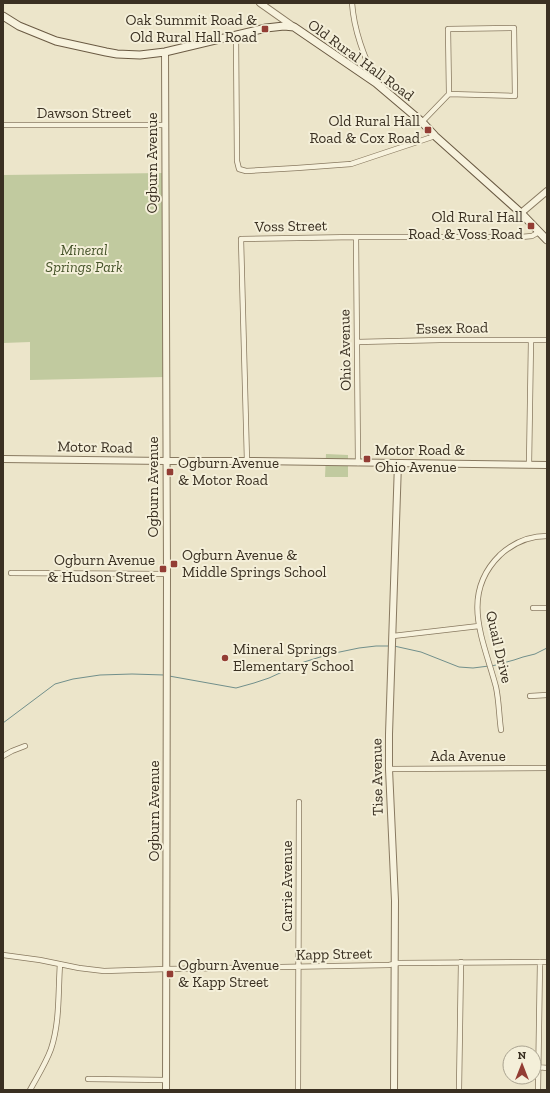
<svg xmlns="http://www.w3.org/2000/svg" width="550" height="1093" viewBox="0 0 550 1093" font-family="'Zilla Slab',serif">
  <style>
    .green { fill: #c1ca9f }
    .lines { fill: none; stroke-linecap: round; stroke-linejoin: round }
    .stream { stroke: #718f8b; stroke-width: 1 }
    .minor-casing { stroke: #887960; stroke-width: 6 }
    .tertiary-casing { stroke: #887960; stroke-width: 8 }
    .secondary-casing { stroke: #6a5a43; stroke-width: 9 }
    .minor { stroke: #f7f2dd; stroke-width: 4.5 }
    .tertiary { stroke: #f7f2dd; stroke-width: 6 }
    .secondary { stroke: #f7f2dd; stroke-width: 7 }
    .poi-dot { fill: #933d34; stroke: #f4efd9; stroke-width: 1.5 }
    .labels { text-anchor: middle; stroke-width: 4; stroke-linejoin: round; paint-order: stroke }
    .poi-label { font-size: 15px; fill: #3a3022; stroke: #f4efd9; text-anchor: start }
    .street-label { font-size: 15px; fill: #3a3022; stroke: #f4efd9 }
    .park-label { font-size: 15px; font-style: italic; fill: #46542a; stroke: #f4efd9 }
  </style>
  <rect width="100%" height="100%" fill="#ece5ca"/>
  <path class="green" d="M164 173 165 377 30 380V342L3 343V175Z
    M326 454 348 455V477H325Z"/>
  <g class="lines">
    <path class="stream" d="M394 646 421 652 459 667 473 668 489 666
      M492 666 514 660 523 657 535 654 547 648
      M169 676 236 688 254 683 269 678 304 662 330 654 359 648 376 646H389
      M3 723 55 684 73 679 100 675 132 674 164 675"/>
    <g class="minor-casing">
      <path id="minor" d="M352 3C354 31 364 56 376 82
        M236 36 237 161 239 169 246 171 297 168 351 164 435 136
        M422 122 449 94 515 96 514 28 448 29 449 94
        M3 125H165
        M356 237 358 463
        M357 342 440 340H547
        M247 461 241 239 356 237H521L532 236 539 232
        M529 465 531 340
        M11 573 167 574
        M533 608H547
        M393 636 479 626
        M530 696 547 695
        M501 730C499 716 499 701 496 687 484 641 459 595 500 555 513 543 529 536 547 536
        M3 756 12 751 25 746
        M389 769 547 768
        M3 955 40 960 79 968 104 971 167 969 389 965 398 963 547 962
        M538 1067 547 1068
        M88 1079 166 1080
        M30 1090C37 1077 46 1063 51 1049 60 1022 58 992 60 964
        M298 1090 299 802
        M459 1090 461 962
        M538 1090 540 962"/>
    </g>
    <g class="tertiary-casing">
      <path id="tertiary" d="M260 3 294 27
        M165 52 167 574 166 1090
        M521 213 547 191
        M3 459 166 461H247L547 465
        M394 1090 395 901 389 769V734L398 463"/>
    </g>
    <g class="secondary-casing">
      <path id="secondary" d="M3 16 19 26 56 41 106 52 117 54 140 55 165 52 266 28 284 26 294 27 376 83 422 122 435 136 521 213 547 240"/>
    </g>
    <use href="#minor" class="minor"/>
    <use href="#tertiary" class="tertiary"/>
    <use href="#secondary" class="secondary"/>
  </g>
  <g class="poi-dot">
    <rect x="261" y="25" width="8" height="8" rx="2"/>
    <rect x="424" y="126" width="8" height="8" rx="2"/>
    <rect x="527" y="222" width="8" height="8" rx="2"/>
    <rect x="363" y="455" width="8" height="8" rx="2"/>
    <rect x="166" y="468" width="8" height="8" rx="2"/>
    <rect x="170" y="560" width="8" height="8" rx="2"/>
    <rect x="159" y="565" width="8" height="8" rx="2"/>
    <circle cx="225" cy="658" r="4"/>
    <rect x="166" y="970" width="8" height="8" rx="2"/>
  </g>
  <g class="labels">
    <g class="poi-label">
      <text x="257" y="25" text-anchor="end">Oak Summit Road &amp;<tspan x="257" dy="17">Old Rural Hall Road</tspan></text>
      <text x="420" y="126" text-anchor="end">Old Rural Hall<tspan x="420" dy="17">Road &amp; Cox Road</tspan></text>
      <text x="523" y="222" text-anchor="end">Old Rural Hall<tspan x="523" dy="17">Road &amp; Voss Road</tspan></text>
      <text x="375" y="455">Motor Road &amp;<tspan x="375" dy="17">Ohio Avenue</tspan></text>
      <text x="178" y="468">Ogburn Avenue<tspan x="178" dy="17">&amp; Motor Road</tspan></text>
      <text x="182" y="560">Ogburn Avenue &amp;<tspan x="182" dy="17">Middle Springs School</tspan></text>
      <text x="155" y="565" text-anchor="end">Ogburn Avenue<tspan x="155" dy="17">&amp; Hudson Street</tspan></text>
      <text x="233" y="654">Mineral Springs<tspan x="233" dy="17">Elementary School</tspan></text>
      <text x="178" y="970">Ogburn Avenue<tspan x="178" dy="17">&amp; Kapp Street</tspan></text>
    </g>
    <g class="street-label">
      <text transform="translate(361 60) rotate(36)" y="5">Old Rural Hall Road</text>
      <text x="84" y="118">Dawson Street</text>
      <text transform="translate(152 163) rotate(-90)" y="5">Ogburn Avenue</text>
      <text transform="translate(291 226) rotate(-1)" y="5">Voss Street</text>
      <text transform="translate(452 328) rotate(-1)" y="5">Essex Road</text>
      <text transform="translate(345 350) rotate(-91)" y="5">Ohio Avenue</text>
      <text transform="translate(95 447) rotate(1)" y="5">Motor Road</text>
      <text transform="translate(153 487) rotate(-90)" y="5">Ogburn Avenue</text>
      <text transform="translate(499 647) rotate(77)" y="5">Quail Drive</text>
      <text x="468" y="761">Ada Avenue</text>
      <text transform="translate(377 777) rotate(-91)" y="5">Tise Avenue</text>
      <text transform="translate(154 811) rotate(-90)" y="5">Ogburn Avenue</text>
      <text transform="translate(287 886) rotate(-90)" y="5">Carrie Avenue</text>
      <text transform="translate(334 954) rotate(-1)" y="5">Kapp Street</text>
    </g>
    <g class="park-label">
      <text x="84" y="255">Mineral<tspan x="84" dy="17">Springs Park</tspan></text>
    </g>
  </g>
  <rect width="550" height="1093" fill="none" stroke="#3a3022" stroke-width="8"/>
  <g transform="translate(522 1065)"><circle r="19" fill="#f4efd9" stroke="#aaa390"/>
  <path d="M0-3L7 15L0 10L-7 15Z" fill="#933d34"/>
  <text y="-6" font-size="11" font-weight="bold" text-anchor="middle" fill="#3a3022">N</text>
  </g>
</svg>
